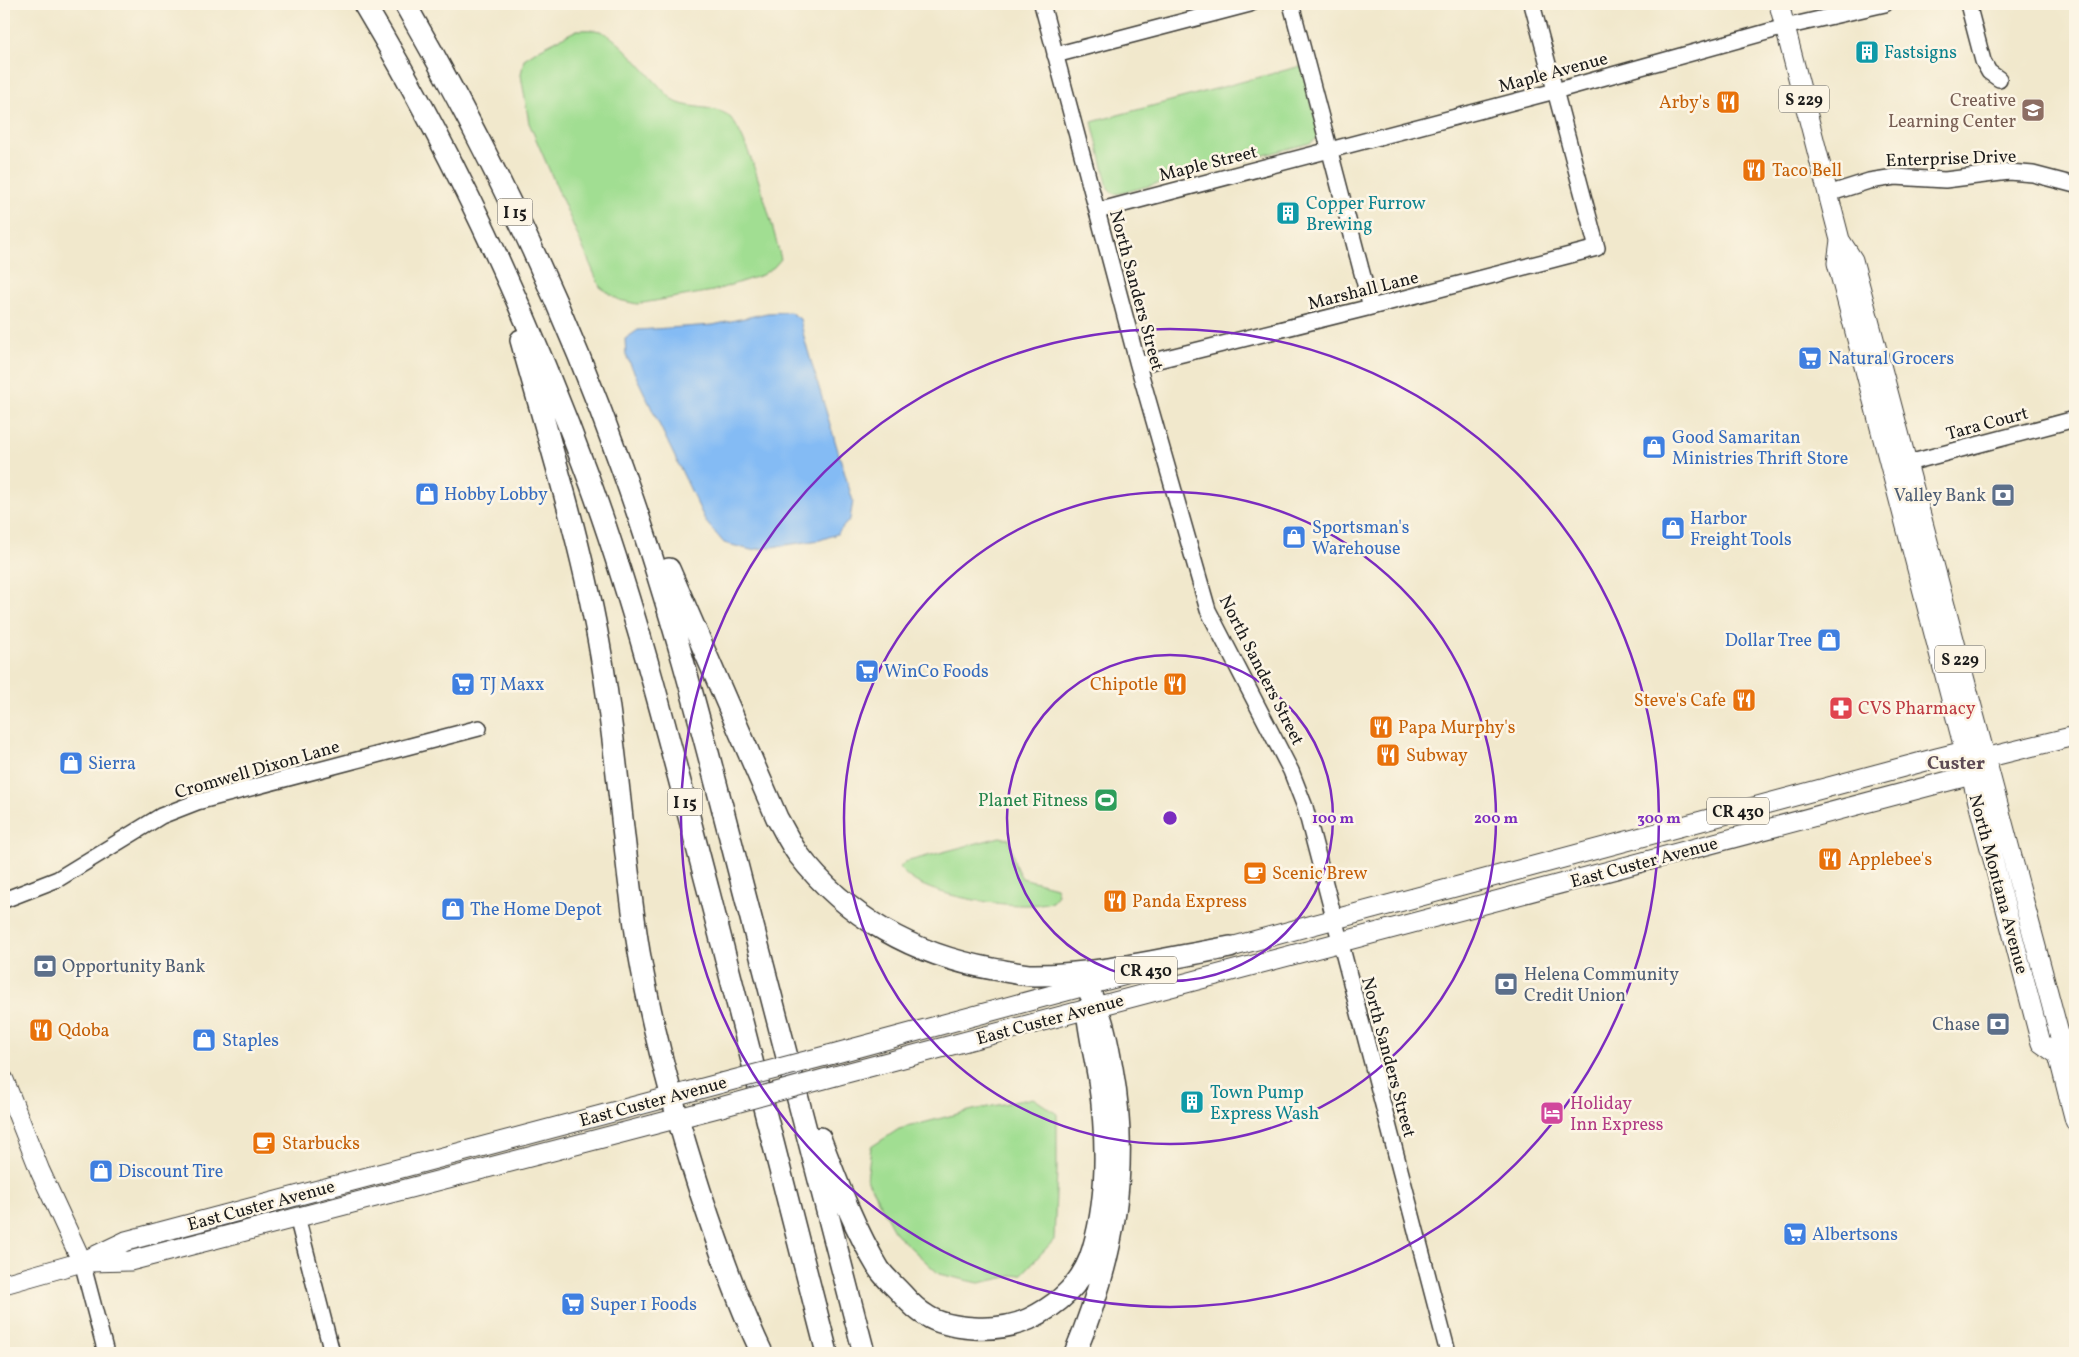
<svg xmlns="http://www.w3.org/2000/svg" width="2079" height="1357" viewBox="0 0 2079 1357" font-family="Vollkorn,serif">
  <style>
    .green { fill: #a1de92; stroke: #5e7d57 }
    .water { fill: #84bbf4; stroke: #506c88 }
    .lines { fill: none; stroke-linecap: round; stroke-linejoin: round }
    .minor-casing { stroke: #3c3b36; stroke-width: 18 }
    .major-casing { stroke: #3c3b36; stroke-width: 21 }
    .highway-casing { stroke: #3c3b36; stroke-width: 24 }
    .minor { stroke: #fff; stroke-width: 15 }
    .major { stroke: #fff; stroke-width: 19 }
    .highway { stroke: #fff; stroke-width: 21 }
    .major-bridge-casing { stroke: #3c3b36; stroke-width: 21; stroke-linecap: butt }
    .major-bridge { stroke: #fff; stroke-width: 19 }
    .ring { fill: none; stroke: #7b2cbf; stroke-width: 2.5 }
    .labels { text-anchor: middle; stroke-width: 5; stroke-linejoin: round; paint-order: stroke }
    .shield { fill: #fcf5e5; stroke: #5f5d58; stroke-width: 1 }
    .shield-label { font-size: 16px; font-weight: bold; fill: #1c1c1c }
    .culture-label { font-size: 18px; fill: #0d838f; stroke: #fcf5e5; text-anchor: start }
    .street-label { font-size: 18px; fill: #1c1c1c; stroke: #fcf5e5 }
    .education-label { font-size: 18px; fill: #785e54; stroke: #fcf5e5; text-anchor: end }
    .food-label { font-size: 18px; fill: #c56008; stroke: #fcf5e5; text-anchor: start }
    .shop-label { font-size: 18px; fill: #366cbe; stroke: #fcf5e5; text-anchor: start }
    .service-label { font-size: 18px; fill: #4e5e75; stroke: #fcf5e5; text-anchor: end }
    .health-label { font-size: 18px; fill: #be3a42; stroke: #fcf5e5; text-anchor: start }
    .leisure-label { font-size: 18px; fill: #27864d; stroke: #fcf5e5; text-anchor: end }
    .hotel-label { font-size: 18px; fill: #b23c85; stroke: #fcf5e5; text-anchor: start }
    .neighbourhood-label { font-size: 19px; font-weight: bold; fill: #5d4b55; stroke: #fcf5e5 }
    .centre { fill: #7b2cbf; stroke: #fcf5e5; stroke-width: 2.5 }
    .ring-label { font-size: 15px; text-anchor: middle; font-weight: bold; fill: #7b2cbf; stroke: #fcf5e5; stroke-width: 5; stroke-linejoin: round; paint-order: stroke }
  </style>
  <rect width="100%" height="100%" fill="#fcf5e5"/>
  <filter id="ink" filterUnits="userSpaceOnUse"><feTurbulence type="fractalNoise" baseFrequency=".02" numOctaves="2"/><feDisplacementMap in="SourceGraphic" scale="10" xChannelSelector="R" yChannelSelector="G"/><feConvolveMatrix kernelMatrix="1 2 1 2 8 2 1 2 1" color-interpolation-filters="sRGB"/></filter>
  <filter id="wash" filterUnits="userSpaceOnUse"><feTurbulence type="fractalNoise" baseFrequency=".0096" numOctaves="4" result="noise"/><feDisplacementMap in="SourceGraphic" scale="20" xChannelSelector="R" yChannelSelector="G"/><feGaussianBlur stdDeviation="1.12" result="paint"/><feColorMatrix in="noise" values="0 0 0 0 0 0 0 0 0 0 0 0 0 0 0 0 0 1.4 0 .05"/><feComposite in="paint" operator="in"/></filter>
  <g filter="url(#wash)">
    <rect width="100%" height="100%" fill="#f1e8cc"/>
    <path class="green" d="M577 30C584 30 593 29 600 31 622 39 653 82 672 99 682 109 710 105 726 114 747 126 774 232 781 259L774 267 762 275 713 291 637 304 619 300 600 287 529 123 521 75 524 59 541 48Z
      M1301 66 1319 131 1317 138 1310 143 1122 193 1114 194 1108 188 1092 122Z
      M1000 837 1009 839C1014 856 1012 863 1022 878L1056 887 1058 895 1052 902C1045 903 1037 905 1029 905 1000 906 914 895 900 867L905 862Z
      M1033 1098 1057 1114V1170L1054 1240 1022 1274 979 1283 939 1274 895 1233 867 1179 871 1147 899 1129 973 1110Z"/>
    <path class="water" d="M790 312 800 319 805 341 853 501 850 519 837 534 820 540 751 550 724 543 706 522 626 355 625 339 638 330 713 325 767 313Z"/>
  </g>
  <g filter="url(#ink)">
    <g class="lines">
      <g class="minor-casing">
        <path id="minor" d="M1042 4 1138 365 1208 610 1291 771 1305 807 1448 1353
          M1291 4 1371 307
          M1968 4 1983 61 1989 72 1999 79
          M1055 55 1250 4
          M1828 194 1869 181 1895 177 1945 180 2009 172 2033 174 2075 185
          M1097 211 1555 91 1785 27 1885 4
          M1138 365 1371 307 1597 248 1532 4
          M1908 463 2075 419
          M4 900 58 879 161 816 197 802 479 728
          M2058 1055 2075 1051
          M297 1217 332 1353
          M82 1262 106 1353"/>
      </g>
      <g class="major-casing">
        <path id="major" d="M1779 4 1840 240 1853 260 2060 1037 2058 1055 2075 1121
          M1840 240 1837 263 2041 1043 2058 1055
          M1985 758 2075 736
          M1216 951 1937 758 1965 751 1985 758
          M829 1055 1137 972
          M835 1076 1971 775 1985 758
          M4 1080 40 1171 82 1262
          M89 1262 130 1261 721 1107
          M4 1284 82 1262 126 1241 722 1083"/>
      </g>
      <g class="highway-casing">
        <path id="highway" d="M364 4C455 156 530 318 591 485 639 618 673 756 709 893 748 1046 788 1200 827 1353
          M405 4C490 152 564 305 621 466 670 601 705 740 741 880 782 1038 823 1195 864 1353
          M521 340C550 444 583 548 601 655 618 754 623 854 639 952 653 1034 675 1113 700 1191 718 1246 737 1301 762 1353
          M669 569 777 818C784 830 790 843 798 854 847 918 915 955 993 969 1006 971 1021 975 1034 975 1098 975 1167 958 1230 947
          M820 1138C837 1182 854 1228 879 1269 885 1278 895 1286 902 1294 909 1302 918 1311 927 1316 941 1325 959 1327 974 1328 994 1329 1012 1327 1029 1319 1060 1304 1084 1282 1093 1249 1109 1195 1107 1134 1099 1080 1095 1056 1089 1033 1087 1009
          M1075 1353C1114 1259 1130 1169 1112 1068 1106 1036 1103 1015 1086 986"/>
      </g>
      <use href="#minor" class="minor"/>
      <use href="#major" class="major"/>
      <use href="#highway" class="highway"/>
      <g class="major-bridge-casing">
        <path id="major-bridge" d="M722 1083 829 1055
          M721 1107 835 1076"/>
      </g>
      <use href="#major-bridge" class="major-bridge"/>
    </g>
  </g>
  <g class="ring">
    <circle cx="1170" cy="818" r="163"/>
    <circle cx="1170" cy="818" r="326"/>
    <circle cx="1170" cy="818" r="489"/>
  </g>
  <defs>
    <g id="building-square" transform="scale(1.25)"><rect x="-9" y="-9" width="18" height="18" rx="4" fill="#0f9aa8" stroke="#fcf5e5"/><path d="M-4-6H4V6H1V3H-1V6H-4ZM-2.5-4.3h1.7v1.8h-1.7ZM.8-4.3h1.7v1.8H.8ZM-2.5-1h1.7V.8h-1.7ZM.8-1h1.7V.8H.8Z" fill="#fff"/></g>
    <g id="restaurant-square" transform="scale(1.25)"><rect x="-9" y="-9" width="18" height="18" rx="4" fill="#e8710a" stroke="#fcf5e5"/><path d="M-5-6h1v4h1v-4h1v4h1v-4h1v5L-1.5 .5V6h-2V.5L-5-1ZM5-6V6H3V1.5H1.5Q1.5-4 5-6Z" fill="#fff"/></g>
    <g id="school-square" transform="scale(1.25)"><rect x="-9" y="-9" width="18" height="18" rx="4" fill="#8d6e63" stroke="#fcf5e5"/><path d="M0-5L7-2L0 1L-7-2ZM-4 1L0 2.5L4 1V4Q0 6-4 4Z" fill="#fff"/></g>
    <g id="supermarket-square" transform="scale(1.25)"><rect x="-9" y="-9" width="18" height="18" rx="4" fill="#3f7fe0" stroke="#fcf5e5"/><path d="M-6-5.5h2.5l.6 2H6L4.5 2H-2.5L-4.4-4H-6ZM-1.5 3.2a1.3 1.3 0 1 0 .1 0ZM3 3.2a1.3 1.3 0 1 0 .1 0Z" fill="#fff"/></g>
    <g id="shop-square" transform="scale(1.25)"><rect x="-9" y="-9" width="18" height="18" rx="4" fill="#3f7fe0" stroke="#fcf5e5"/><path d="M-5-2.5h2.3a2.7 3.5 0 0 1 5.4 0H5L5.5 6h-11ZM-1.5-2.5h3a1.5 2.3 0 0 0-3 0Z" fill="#fff"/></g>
    <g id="bank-square" transform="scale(1.25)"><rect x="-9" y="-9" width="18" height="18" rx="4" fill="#5c6f8a" stroke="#fcf5e5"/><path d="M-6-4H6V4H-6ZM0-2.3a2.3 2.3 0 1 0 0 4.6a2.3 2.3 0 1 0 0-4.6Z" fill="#fff"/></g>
    <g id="pharmacy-square" transform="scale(1.25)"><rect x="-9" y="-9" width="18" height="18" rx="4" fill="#e0444e" stroke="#fcf5e5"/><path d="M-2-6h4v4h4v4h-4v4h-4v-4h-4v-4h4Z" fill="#fff"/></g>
    <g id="stadium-square" transform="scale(1.25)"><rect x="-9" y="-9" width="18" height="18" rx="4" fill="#2e9e5b" stroke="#fcf5e5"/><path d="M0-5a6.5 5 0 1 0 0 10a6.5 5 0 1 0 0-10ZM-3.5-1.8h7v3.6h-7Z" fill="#fff"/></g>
    <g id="cafe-square" transform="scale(1.25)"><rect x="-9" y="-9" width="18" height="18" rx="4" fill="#e8710a" stroke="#fcf5e5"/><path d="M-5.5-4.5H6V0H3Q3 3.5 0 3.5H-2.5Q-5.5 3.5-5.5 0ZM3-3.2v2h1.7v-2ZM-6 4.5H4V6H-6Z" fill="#fff"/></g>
    <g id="hotel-square" transform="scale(1.25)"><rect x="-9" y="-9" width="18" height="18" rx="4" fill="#d1479c" stroke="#fcf5e5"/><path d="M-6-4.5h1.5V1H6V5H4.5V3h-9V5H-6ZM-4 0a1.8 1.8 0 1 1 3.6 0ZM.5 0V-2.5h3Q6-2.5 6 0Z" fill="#fff"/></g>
  </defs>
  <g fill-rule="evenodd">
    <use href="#building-square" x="1867" y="52"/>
    <use href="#restaurant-square" x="1728" y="102"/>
    <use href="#school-square" x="2033" y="110"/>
    <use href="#restaurant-square" x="1754" y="170"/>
    <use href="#building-square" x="1288" y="213"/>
    <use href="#supermarket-square" x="1810" y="358"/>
    <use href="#shop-square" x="1654" y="447"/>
    <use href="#shop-square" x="427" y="494"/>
    <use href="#bank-square" x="2003" y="495"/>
    <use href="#shop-square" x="1673" y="528"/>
    <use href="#shop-square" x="1294" y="537"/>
    <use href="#shop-square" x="1829" y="640"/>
    <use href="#supermarket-square" x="867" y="671"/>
    <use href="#supermarket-square" x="463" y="684"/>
    <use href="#restaurant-square" x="1175" y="684"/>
    <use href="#restaurant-square" x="1744" y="700"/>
    <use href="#pharmacy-square" x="1841" y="708"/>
    <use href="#restaurant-square" x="1381" y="727"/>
    <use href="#restaurant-square" x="1388" y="755"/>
    <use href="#shop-square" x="71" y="763"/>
    <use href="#stadium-square" x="1106" y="800"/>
    <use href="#restaurant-square" x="1830" y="859"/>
    <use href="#cafe-square" x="1255" y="873"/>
    <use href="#restaurant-square" x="1115" y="901"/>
    <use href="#shop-square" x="453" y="909"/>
    <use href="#bank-square" x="45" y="966"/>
    <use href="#bank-square" x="1506" y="984"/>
    <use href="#bank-square" x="1998" y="1024"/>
    <use href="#restaurant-square" x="41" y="1030"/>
    <use href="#shop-square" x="204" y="1040"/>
    <use href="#building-square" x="1192" y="1102"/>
    <use href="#hotel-square" x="1552" y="1113"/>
    <use href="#cafe-square" x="264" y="1143"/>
    <use href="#shop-square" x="101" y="1171"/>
    <use href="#supermarket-square" x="1795" y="1234"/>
    <use href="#supermarket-square" x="573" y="1304"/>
  </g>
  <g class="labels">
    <g class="shield">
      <rect x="1779" y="85.5" width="50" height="27" rx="4"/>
      <rect x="497.5" y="198.5" width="35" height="27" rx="4"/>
      <rect x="1935" y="645.5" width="50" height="27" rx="4"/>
      <rect x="667.5" y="788.5" width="35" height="27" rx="4"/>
      <rect x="1707" y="797.5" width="62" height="27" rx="4"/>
      <rect x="1115" y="956.5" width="62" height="27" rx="4"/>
    </g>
    <g class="shield-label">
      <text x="1804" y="105">S 229</text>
      <text x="515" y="218">I 15</text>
      <text x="1960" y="665">S 229</text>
      <text x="685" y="808">I 15</text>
      <text x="1738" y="817">CR 430</text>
      <text x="1146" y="976">CR 430</text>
    </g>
    <g class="culture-label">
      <text x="1884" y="58">Fastsigns</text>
      <text x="1306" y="209">Copper Furrow<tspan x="1306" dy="21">Brewing</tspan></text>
      <text x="1210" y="1098">Town Pump<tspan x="1210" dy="21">Express Wash</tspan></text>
    </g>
    <g class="street-label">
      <text transform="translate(1553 72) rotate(-15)" y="6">Maple Avenue</text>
      <text transform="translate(1951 158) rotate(-2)" y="6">Enterprise Drive</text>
      <text transform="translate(1208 163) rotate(-14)" y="6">Maple Street</text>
      <text transform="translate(1137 290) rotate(75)" y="6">North Sanders Street</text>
      <text transform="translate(1363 290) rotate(-14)" y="6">Marshall Lane</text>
      <text transform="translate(1987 423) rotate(-15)" y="6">Tara Court</text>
      <text transform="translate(1262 670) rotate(63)" y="6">North Sanders Street</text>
      <text transform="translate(257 769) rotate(-16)" y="6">Cromwell Dixon Lane</text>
      <text transform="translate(1644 862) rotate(-15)" y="6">East Custer Avenue</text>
      <text transform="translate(1999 884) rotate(75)" y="6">North Montana Avenue</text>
      <text transform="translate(1050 1019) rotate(-15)" y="6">East Custer Avenue</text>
      <text transform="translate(1389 1057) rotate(75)" y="6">North Sanders Street</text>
      <text transform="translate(653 1101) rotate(-15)" y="6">East Custer Avenue</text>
      <text transform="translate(261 1205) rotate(-15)" y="6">East Custer Avenue</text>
    </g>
    <g class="education-label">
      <text x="2016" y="106">Creative<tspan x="2016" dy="21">Learning Center</tspan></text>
    </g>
    <g class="food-label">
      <text x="1710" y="108" text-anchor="end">Arby's</text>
      <text x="1772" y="176">Taco Bell</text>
      <text x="1158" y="690" text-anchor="end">Chipotle</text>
      <text x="1726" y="706" text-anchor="end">Steve's Cafe</text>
      <text x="1398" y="733">Papa Murphy's</text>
      <text x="1406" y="761">Subway</text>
      <text x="1848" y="865">Applebee's</text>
      <text x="1272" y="879">Scenic Brew</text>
      <text x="1132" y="907">Panda Express</text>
      <text x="58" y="1036">Qdoba</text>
      <text x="282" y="1149">Starbucks</text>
    </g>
    <g class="shop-label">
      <text x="1828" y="364">Natural Grocers</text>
      <text x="1672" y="443">Good Samaritan<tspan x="1672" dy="21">Ministries Thrift Store</tspan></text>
      <text x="444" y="500">Hobby Lobby</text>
      <text x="1690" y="524">Harbor<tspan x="1690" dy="21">Freight Tools</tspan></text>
      <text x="1312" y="533">Sportsman's<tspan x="1312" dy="21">Warehouse</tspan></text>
      <text x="1812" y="646" text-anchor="end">Dollar Tree</text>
      <text x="884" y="677">WinCo Foods</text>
      <text x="480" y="690">TJ Maxx</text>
      <text x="88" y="769">Sierra</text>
      <text x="470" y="915">The Home Depot</text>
      <text x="222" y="1046">Staples</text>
      <text x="118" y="1177">Discount Tire</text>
      <text x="1812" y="1240">Albertsons</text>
      <text x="590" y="1310">Super 1 Foods</text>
    </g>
    <g class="service-label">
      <text x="1986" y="501">Valley Bank</text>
      <text x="62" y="972" text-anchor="start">Opportunity Bank</text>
      <text x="1524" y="980" text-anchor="start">Helena Community<tspan x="1524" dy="21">Credit Union</tspan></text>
      <text x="1980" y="1030">Chase</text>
    </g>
    <g class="health-label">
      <text x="1858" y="714">CVS Pharmacy</text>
    </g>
    <g class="leisure-label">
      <text x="1088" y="806">Planet Fitness</text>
    </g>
    <g class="hotel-label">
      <text x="1570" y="1109">Holiday<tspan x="1570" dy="21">Inn Express</tspan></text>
    </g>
    <g class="neighbourhood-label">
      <text x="1956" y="769">Custer</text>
    </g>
  </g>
  <circle cx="1170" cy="818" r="8" class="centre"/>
  <g class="ring-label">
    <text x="1333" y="823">100 m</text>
    <text x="1496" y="823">200 m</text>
    <text x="1659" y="823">300 m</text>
  </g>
  <rect width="2079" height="1357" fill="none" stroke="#fcf5e5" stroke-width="20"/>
</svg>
